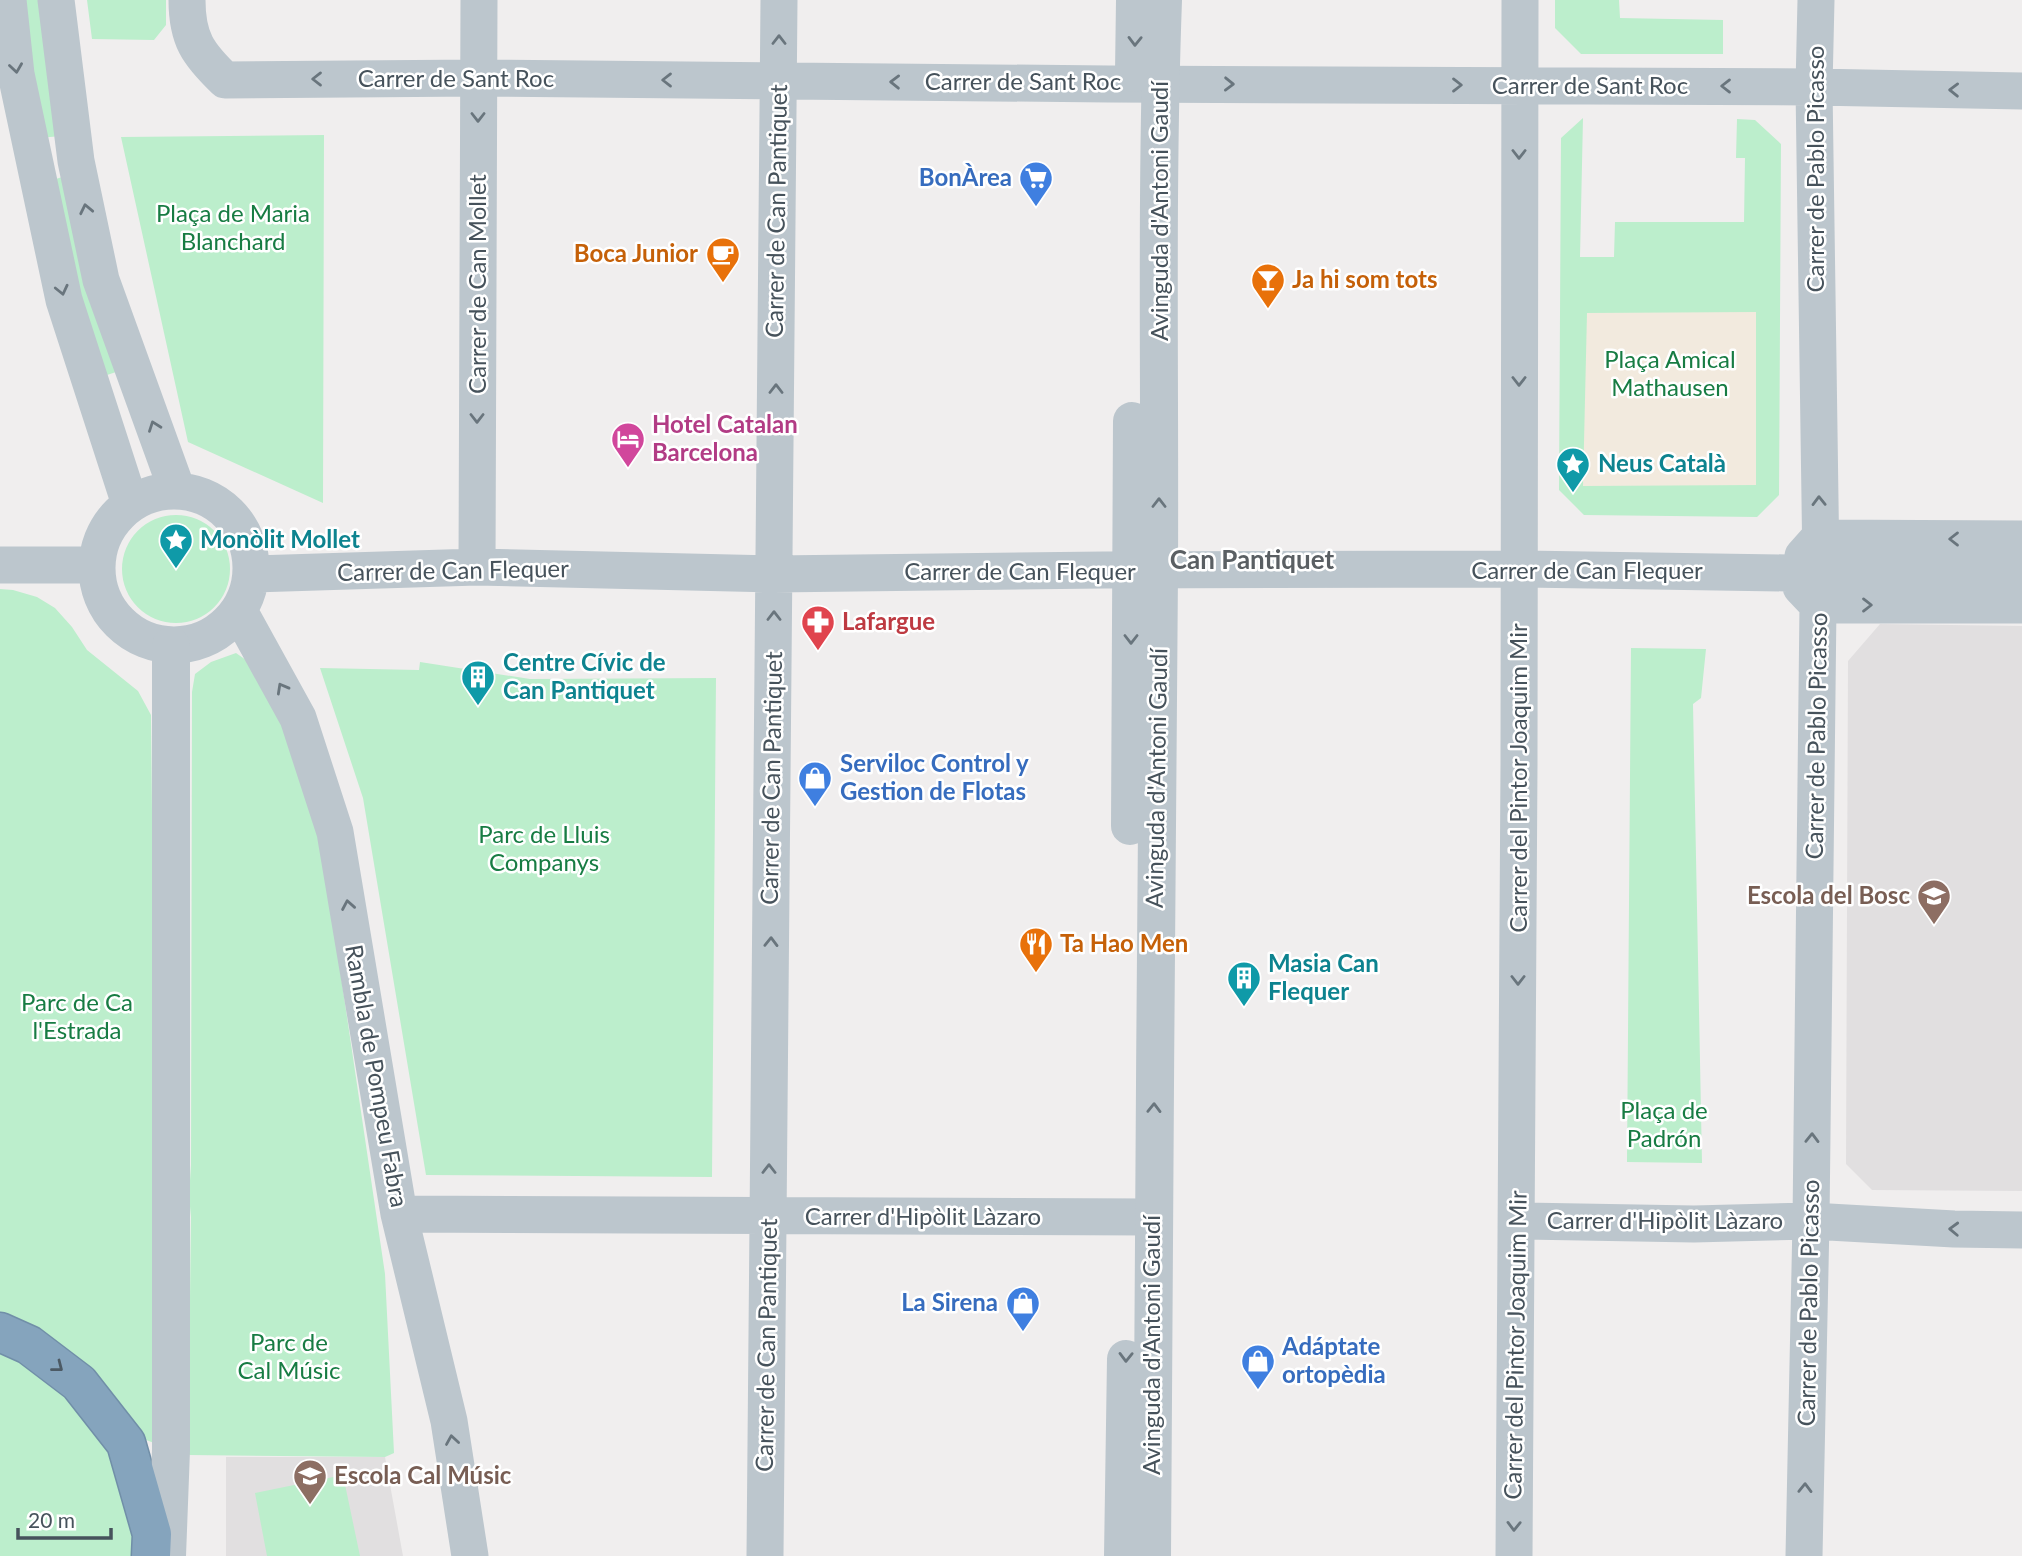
<svg xmlns="http://www.w3.org/2000/svg" width="2022" height="1556" viewBox="0 0 2022 1556" font-family="Lato,sans-serif">
  <style>
    .education { fill: #e1dfe0 }
    .green { fill: #bceecc }
    .sand { fill: #f2eade }
    .lines { fill: none; stroke-linecap: round; stroke-linejoin: round }
    .motorway-casing { stroke: #718fa8; stroke-width: 41 }
    .minor { stroke: #bcc6cd; stroke-width: 37 }
    .tertiary { stroke: #bcc6cd; stroke-width: 38 }
    .motorway { stroke: #85a4bd; stroke-width: 38 }
    .oneway { stroke: #69757d }
    .oneway2 { stroke: #4c5a65 }
    .labels { text-anchor: middle; stroke-width: 5; stroke-linejoin: round; paint-order: stroke }
    .street-label { font-size: 24px; fill: #46525b; stroke: #fff }
    .shop-label { font-size: 24px; font-weight: bold; fill: #366cbe; stroke: #fff; text-anchor: end }
    .park-label { font-size: 24px; fill: #177c43; stroke: #fff }
    .food-label { font-size: 24px; font-weight: bold; fill: #c56008; stroke: #fff; text-anchor: start }
    .hotel-label { font-size: 24px; font-weight: bold; fill: #b23c85; stroke: #fff; text-anchor: start }
    .culture-label { font-size: 24px; font-weight: bold; fill: #0d838f; stroke: #fff; text-anchor: start }
    .health-label { font-size: 24px; font-weight: bold; fill: #be3a42; stroke: #fff; text-anchor: start }
    .education-label { font-size: 24px; font-weight: bold; fill: #785e54; stroke: #fff; text-anchor: end }
    .neighbourhood-label { font-size: 26px; font-weight: bold; fill: #5a5f63; stroke: #fff }
  </style>
  <rect width="100%" height="100%" fill="#f0eeee"/>
  <path class="education" d="M1880 624 2022 626V1191L1872 1190 1846 1164 1848 661Z
    M226 1457H385L403 1556H226Z"/>
  <path class="green" d="M17 0H41L62 136 38 138Z
    M87 0H166V25L154 40 92 39Z
    M1555 0H1619L1620 18 1723 20V54H1581L1555 28Z
    M1583 118 1580 257H1614L1615 222H1744L1745 158H1736L1737 119 1755 120 1781 144 1779 495 1757 517 1584 515 1559 490 1561 138Z
    M324 135 323 503 188 442 121 137Z
    M71 174 122 370 101 377 50 181Z
    M122 569a54 54 0 1 1 108 0a54 54 0 1 1-108 0Z
    M0 589 13 590 37 597 55 608 72 627 87 650 138 691 151 715 155 1099 154 1443 141 1438 0 1320Z
    M1631 648 1706 649 1701 698 1693 704 1702 1163 1627 1162Z
    M236 653 263 672 317 814 385 1274 394 1453 385 1457 188 1455 191 1217 189 1196 191 1165 192 692 195 674 211 662Z
    M420 662 530 679 716 678 712 1177 426 1175 363 798 320 668 419 670Z
    M0 1349 14 1353 126 1443 142 1556H0Z
    M343 1475 360 1556H267L255 1493Z"/>
  <path class="sand" d="M1756 312V485L1583 486 1587 313Z"/>
  <g class="lines">
    <g class="motorway-casing">
      <path id="motorway" d="M0 1332 29 1345 79 1383 126 1443 152 1534 151 1556"/>
    </g>
    <path class="minor" d="M8 0 16 74 64 300 130 504
      M56 0 76 161 101 280 177 490
      M187 0C187 39 198 54 225 80L478 78 1109 84 1814 87 2022 91
      M97 568a77 77 0 1 1 154 0a77 77 0 1 1-154 0Z
      M1803 556 1819 538 2022 539
      M0 565H96
      M477 567 479 0
      M252 574 477 567 774 574 1104 570 1520 569 1788 573 1821 569 2022 568
      M1801 587 1818 605H2022
      M239 611 298 718 335 832 399 1214 449 1421 470 1556
      M399 1214 1152 1217
      M1517 1221 1694 1224 1811 1221 1954 1229 2022 1230
      M765 1556 779 0
      M1514 1556 1519 764 1520 0
      M1804 1556 1811 1221 1818 605 1821 569 1814 87 1816 0"/>
    <path class="tertiary" d="M1134 73 1135 0
      M1130 826 1132 421
      M167 1556 171 1450V646
      M1123 1556 1126 1359
      M1152 1556C1152 1228 1158 899 1159 571 1160 380 1156 190 1163 0"/>
    <use href="#motorway" class="motorway"/>
  </g>
  <defs><path id="oneway-chevron" d="M-2-3.5L2.5 0L-2 3.5" fill="none" stroke-width="1.6" stroke-linecap="round" stroke-linejoin="round" transform="scale(1.75)"/></defs>
  <g class="oneway">
    <use href="#oneway-chevron" transform="translate(779 40) rotate(-90)"/>
    <use href="#oneway-chevron" transform="translate(1135 41) rotate(91)"/>
    <use href="#oneway-chevron" transform="translate(16 68) rotate(82)"/>
    <use href="#oneway-chevron" transform="translate(317 79) rotate(180)"/>
    <use href="#oneway-chevron" transform="translate(667 80) rotate(-180)"/>
    <use href="#oneway-chevron" transform="translate(895 82) rotate(-179)"/>
    <use href="#oneway-chevron" transform="translate(1229 84) rotate(1)"/>
    <use href="#oneway-chevron" transform="translate(1457 85)"/>
    <use href="#oneway-chevron" transform="translate(1726 86) rotate(-180)"/>
    <use href="#oneway-chevron" transform="translate(1954 90) rotate(-179)"/>
    <use href="#oneway-chevron" transform="translate(478 117) rotate(90)"/>
    <use href="#oneway-chevron" transform="translate(1519 154) rotate(90)"/>
    <use href="#oneway-chevron" transform="translate(86 209) rotate(-102)"/>
    <use href="#oneway-chevron" transform="translate(62 290) rotate(77)"/>
    <use href="#oneway-chevron" transform="translate(1519 381) rotate(90)"/>
    <use href="#oneway-chevron" transform="translate(776 389) rotate(-90)"/>
    <use href="#oneway-chevron" transform="translate(477 418) rotate(90)"/>
    <use href="#oneway-chevron" transform="translate(154 426) rotate(-110)"/>
    <use href="#oneway-chevron" transform="translate(1819 501) rotate(-91)"/>
    <use href="#oneway-chevron" transform="translate(1159 503) rotate(-90)"/>
    <use href="#oneway-chevron" transform="translate(1954 539) rotate(-180)"/>
    <use href="#oneway-chevron" transform="translate(1867 605)"/>
    <use href="#oneway-chevron" transform="translate(774 616) rotate(-90)"/>
    <use href="#oneway-chevron" transform="translate(1131 639) rotate(90)"/>
    <use href="#oneway-chevron" transform="translate(282 688) rotate(-119)"/>
    <use href="#oneway-chevron" transform="translate(348 905) rotate(-100)"/>
    <use href="#oneway-chevron" transform="translate(771 942) rotate(-89)"/>
    <use href="#oneway-chevron" transform="translate(1518 980) rotate(90)"/>
    <use href="#oneway-chevron" transform="translate(1154 1108) rotate(-89)"/>
    <use href="#oneway-chevron" transform="translate(1812 1138) rotate(-89)"/>
    <use href="#oneway-chevron" transform="translate(769 1169) rotate(-90)"/>
    <use href="#oneway-chevron" transform="translate(1954 1229) rotate(-178)"/>
    <use href="#oneway-chevron" transform="translate(1126 1357) rotate(91)"/>
    <use href="#oneway-chevron" transform="translate(452 1440) rotate(-99)"/>
    <use href="#oneway-chevron" transform="translate(1805 1488) rotate(-89)"/>
    <use href="#oneway-chevron" transform="translate(1514 1526) rotate(91)"/>
  </g>
  <use class="oneway2" href="#oneway-chevron" transform="translate(58 1367) rotate(38)"/>
  <defs>
    <g id="supermarket-pin" transform="scale(1.75)"><path d="M0 17L-7.5 6A9.5 9.5 0 1 1 7.5 6Z" fill="#3f7fe0" stroke="#fff"/><path d="M-6-5.5h2.5l.6 2H6L4.5 2H-2.5L-4.4-4H-6ZM-1.5 3.2a1.3 1.3 0 1 0 .1 0ZM3 3.2a1.3 1.3 0 1 0 .1 0Z" fill="#fff"/></g>
    <g id="cafe-pin" transform="scale(1.75)"><path d="M0 17L-7.5 6A9.5 9.5 0 1 1 7.5 6Z" fill="#e8710a" stroke="#fff"/><path d="M-5.5-4.5H6V0H3Q3 3.5 0 3.5H-2.5Q-5.5 3.5-5.5 0ZM3-3.2v2h1.7v-2ZM-6 4.5H4V6H-6Z" fill="#fff"/></g>
    <g id="bar-pin" transform="scale(1.75)"><path d="M0 17L-7.5 6A9.5 9.5 0 1 1 7.5 6Z" fill="#e8710a" stroke="#fff"/><path d="M-6-5H6L.8 .8V4.5H3.5V6h-7V4.5H-.8V.8Z" fill="#fff"/></g>
    <g id="hotel-pin" transform="scale(1.75)"><path d="M0 17L-7.5 6A9.5 9.5 0 1 1 7.5 6Z" fill="#d1479c" stroke="#fff"/><path d="M-6-4.5h1.5V1H6V5H4.5V3h-9V5H-6ZM-4 0a1.8 1.8 0 1 1 3.6 0ZM.5 0V-2.5h3Q6-2.5 6 0Z" fill="#fff"/></g>
    <g id="sight-pin" transform="scale(1.75)"><path d="M0 17L-7.5 6A9.5 9.5 0 1 1 7.5 6Z" fill="#0f9aa8" stroke="#fff"/><path d="M0-6L1.8-2.2L6-1.7L2.9 1.2L3.7 5.4L0 3.3L-3.7 5.4L-2.9 1.2L-6-1.7L-1.8-2.2Z" fill="#fff"/></g>
    <g id="pharmacy-pin" transform="scale(1.75)"><path d="M0 17L-7.5 6A9.5 9.5 0 1 1 7.5 6Z" fill="#e0444e" stroke="#fff"/><path d="M-2-6h4v4h4v4h-4v4h-4v-4h-4v-4h4Z" fill="#fff"/></g>
    <g id="building-pin" transform="scale(1.75)"><path d="M0 17L-7.5 6A9.5 9.5 0 1 1 7.5 6Z" fill="#0f9aa8" stroke="#fff"/><path d="M-4-6H4V6H1V3H-1V6H-4ZM-2.5-4.3h1.7v1.8h-1.7ZM.8-4.3h1.7v1.8H.8ZM-2.5-1h1.7V.8h-1.7ZM.8-1h1.7V.8H.8Z" fill="#fff"/></g>
    <g id="shop-pin" transform="scale(1.75)"><path d="M0 17L-7.5 6A9.5 9.5 0 1 1 7.5 6Z" fill="#3f7fe0" stroke="#fff"/><path d="M-5-2.5h2.3a2.7 3.5 0 0 1 5.4 0H5L5.5 6h-11ZM-1.5-2.5h3a1.5 2.3 0 0 0-3 0Z" fill="#fff"/></g>
    <g id="school-pin" transform="scale(1.75)"><path d="M0 17L-7.5 6A9.5 9.5 0 1 1 7.5 6Z" fill="#8d6e63" stroke="#fff"/><path d="M0-5L7-2L0 1L-7-2ZM-4 1L0 2.5L4 1V4Q0 6-4 4Z" fill="#fff"/></g>
    <g id="restaurant-pin" transform="scale(1.75)"><path d="M0 17L-7.5 6A9.5 9.5 0 1 1 7.5 6Z" fill="#e8710a" stroke="#fff"/><path d="M-5-6h1v4h1v-4h1v4h1v-4h1v5L-1.5 .5V6h-2V.5L-5-1ZM5-6V6H3V1.5H1.5Q1.5-4 5-6Z" fill="#fff"/></g>
  </defs>
  <g fill-rule="evenodd">
    <use href="#supermarket-pin" x="1036" y="178"/>
    <use href="#cafe-pin" x="723" y="254"/>
    <use href="#bar-pin" x="1268" y="280"/>
    <use href="#hotel-pin" x="628" y="439"/>
    <use href="#sight-pin" x="1573" y="464"/>
    <use href="#sight-pin" x="176" y="540"/>
    <use href="#pharmacy-pin" x="818" y="622"/>
    <use href="#building-pin" x="478" y="677"/>
    <use href="#shop-pin" x="815" y="778"/>
    <use href="#school-pin" x="1934" y="896"/>
    <use href="#restaurant-pin" x="1036" y="944"/>
    <use href="#building-pin" x="1244" y="978"/>
    <use href="#shop-pin" x="1023" y="1303"/>
    <use href="#shop-pin" x="1258" y="1361"/>
    <use href="#school-pin" x="310" y="1476"/>
  </g>
  <g class="labels">
    <g class="street-label">
      <text x="456" y="87">Carrer de Sant Roc</text>
      <text x="1023" y="90">Carrer de Sant Roc</text>
      <text x="1590" y="94">Carrer de Sant Roc</text>
      <text transform="translate(1816 169) rotate(-90)" y="8">Carrer de Pablo Picasso</text>
      <text transform="translate(777 211) rotate(-89)" y="8">Carrer de Can Pantiquet</text>
      <text transform="translate(1160 211) rotate(-90)" y="8">Avinguda d'Antoni Gaudí</text>
      <text transform="translate(478 284) rotate(-90)" y="8">Carrer de Can Mollet</text>
      <text transform="translate(453 571) rotate(-1)" y="8">Carrer de Can Flequer</text>
      <text x="1587" y="579">Carrer de Can Flequer</text>
      <text x="1020" y="580">Carrer de Can Flequer</text>
      <text transform="translate(1817 736) rotate(-89)" y="8">Carrer de Pablo Picasso</text>
      <text transform="translate(772 778) rotate(-89)" y="8">Carrer de Can Pantiquet</text>
      <text transform="translate(1157 778) rotate(-89)" y="8">Avinguda d'Antoni Gaudí</text>
      <text transform="translate(1519 778) rotate(-90)" y="8">Carrer del Pintor Joaquim Mir</text>
      <text transform="translate(376 1076) rotate(80)" y="8">Rambla de Pompeu Fabra</text>
      <text x="923" y="1225">Carrer d'Hipòlit Làzaro</text>
      <text x="1665" y="1229">Carrer d'Hipòlit Làzaro</text>
      <text transform="translate(1809 1303) rotate(-89)" y="8">Carrer de Pablo Picasso</text>
      <text transform="translate(767 1345) rotate(-89)" y="8">Carrer de Can Pantiquet</text>
      <text transform="translate(1152 1345) rotate(-90)" y="8">Avinguda d'Antoni Gaudí</text>
      <text transform="translate(1516 1345) rotate(-89)" y="8">Carrer del Pintor Joaquim Mir</text>
    </g>
    <g class="shop-label">
      <text x="1012" y="186">BonÀrea</text>
      <text x="840" y="772" text-anchor="start">Serviloc Control y<tspan x="840" dy="28">Gestion de Flotas</tspan></text>
      <text x="998" y="1311">La Sirena</text>
      <text x="1282" y="1355" text-anchor="start">Adáptate<tspan x="1282" dy="28">ortopèdia</tspan></text>
    </g>
    <g class="park-label">
      <text x="233" y="222">Plaça de Maria<tspan x="233" dy="28">Blanchard</tspan></text>
      <text x="1670" y="368">Plaça Amical<tspan x="1670" dy="28">Mathausen</tspan></text>
      <text x="544" y="843">Parc de Lluis<tspan x="544" dy="28">Companys</tspan></text>
      <text x="77" y="1011">Parc de Ca<tspan x="77" dy="28">l'Estrada</tspan></text>
      <text x="1664" y="1119">Plaça de<tspan x="1664" dy="28">Padrón</tspan></text>
      <text x="289" y="1351">Parc de<tspan x="289" dy="28">Cal Músic</tspan></text>
    </g>
    <g class="food-label">
      <text x="698" y="262" text-anchor="end">Boca Junior</text>
      <text x="1292" y="288">Ja hi som tots</text>
      <text x="1060" y="952">Ta Hao Men</text>
    </g>
    <g class="hotel-label">
      <text x="652" y="433">Hotel Catalan<tspan x="652" dy="28">Barcelona</tspan></text>
    </g>
    <g class="culture-label">
      <text x="1598" y="472">Neus Català</text>
      <text x="200" y="548">Monòlit Mollet</text>
      <text x="503" y="671">Centre Cívic de<tspan x="503" dy="28">Can Pantiquet</tspan></text>
      <text x="1268" y="972">Masia Can<tspan x="1268" dy="28">Flequer</tspan></text>
    </g>
    <g class="health-label">
      <text x="842" y="630">Lafargue</text>
    </g>
    <g class="education-label">
      <text x="1910" y="904">Escola del Bosc</text>
      <text x="334" y="1484" text-anchor="start">Escola Cal Músic</text>
    </g>
    <g class="neighbourhood-label">
      <text x="1252" y="569">Can Pantiquet</text>
    </g>
  </g>
  <path d="M18 1528v10h93v-10" fill="none" stroke="#46525b" stroke-width="3.5"/>
  <text x="28" y="1528" font-size="21" fill="#46525b" stroke="#ffffff" stroke-width="5" paint-order="stroke">20 m</text>
</svg>
